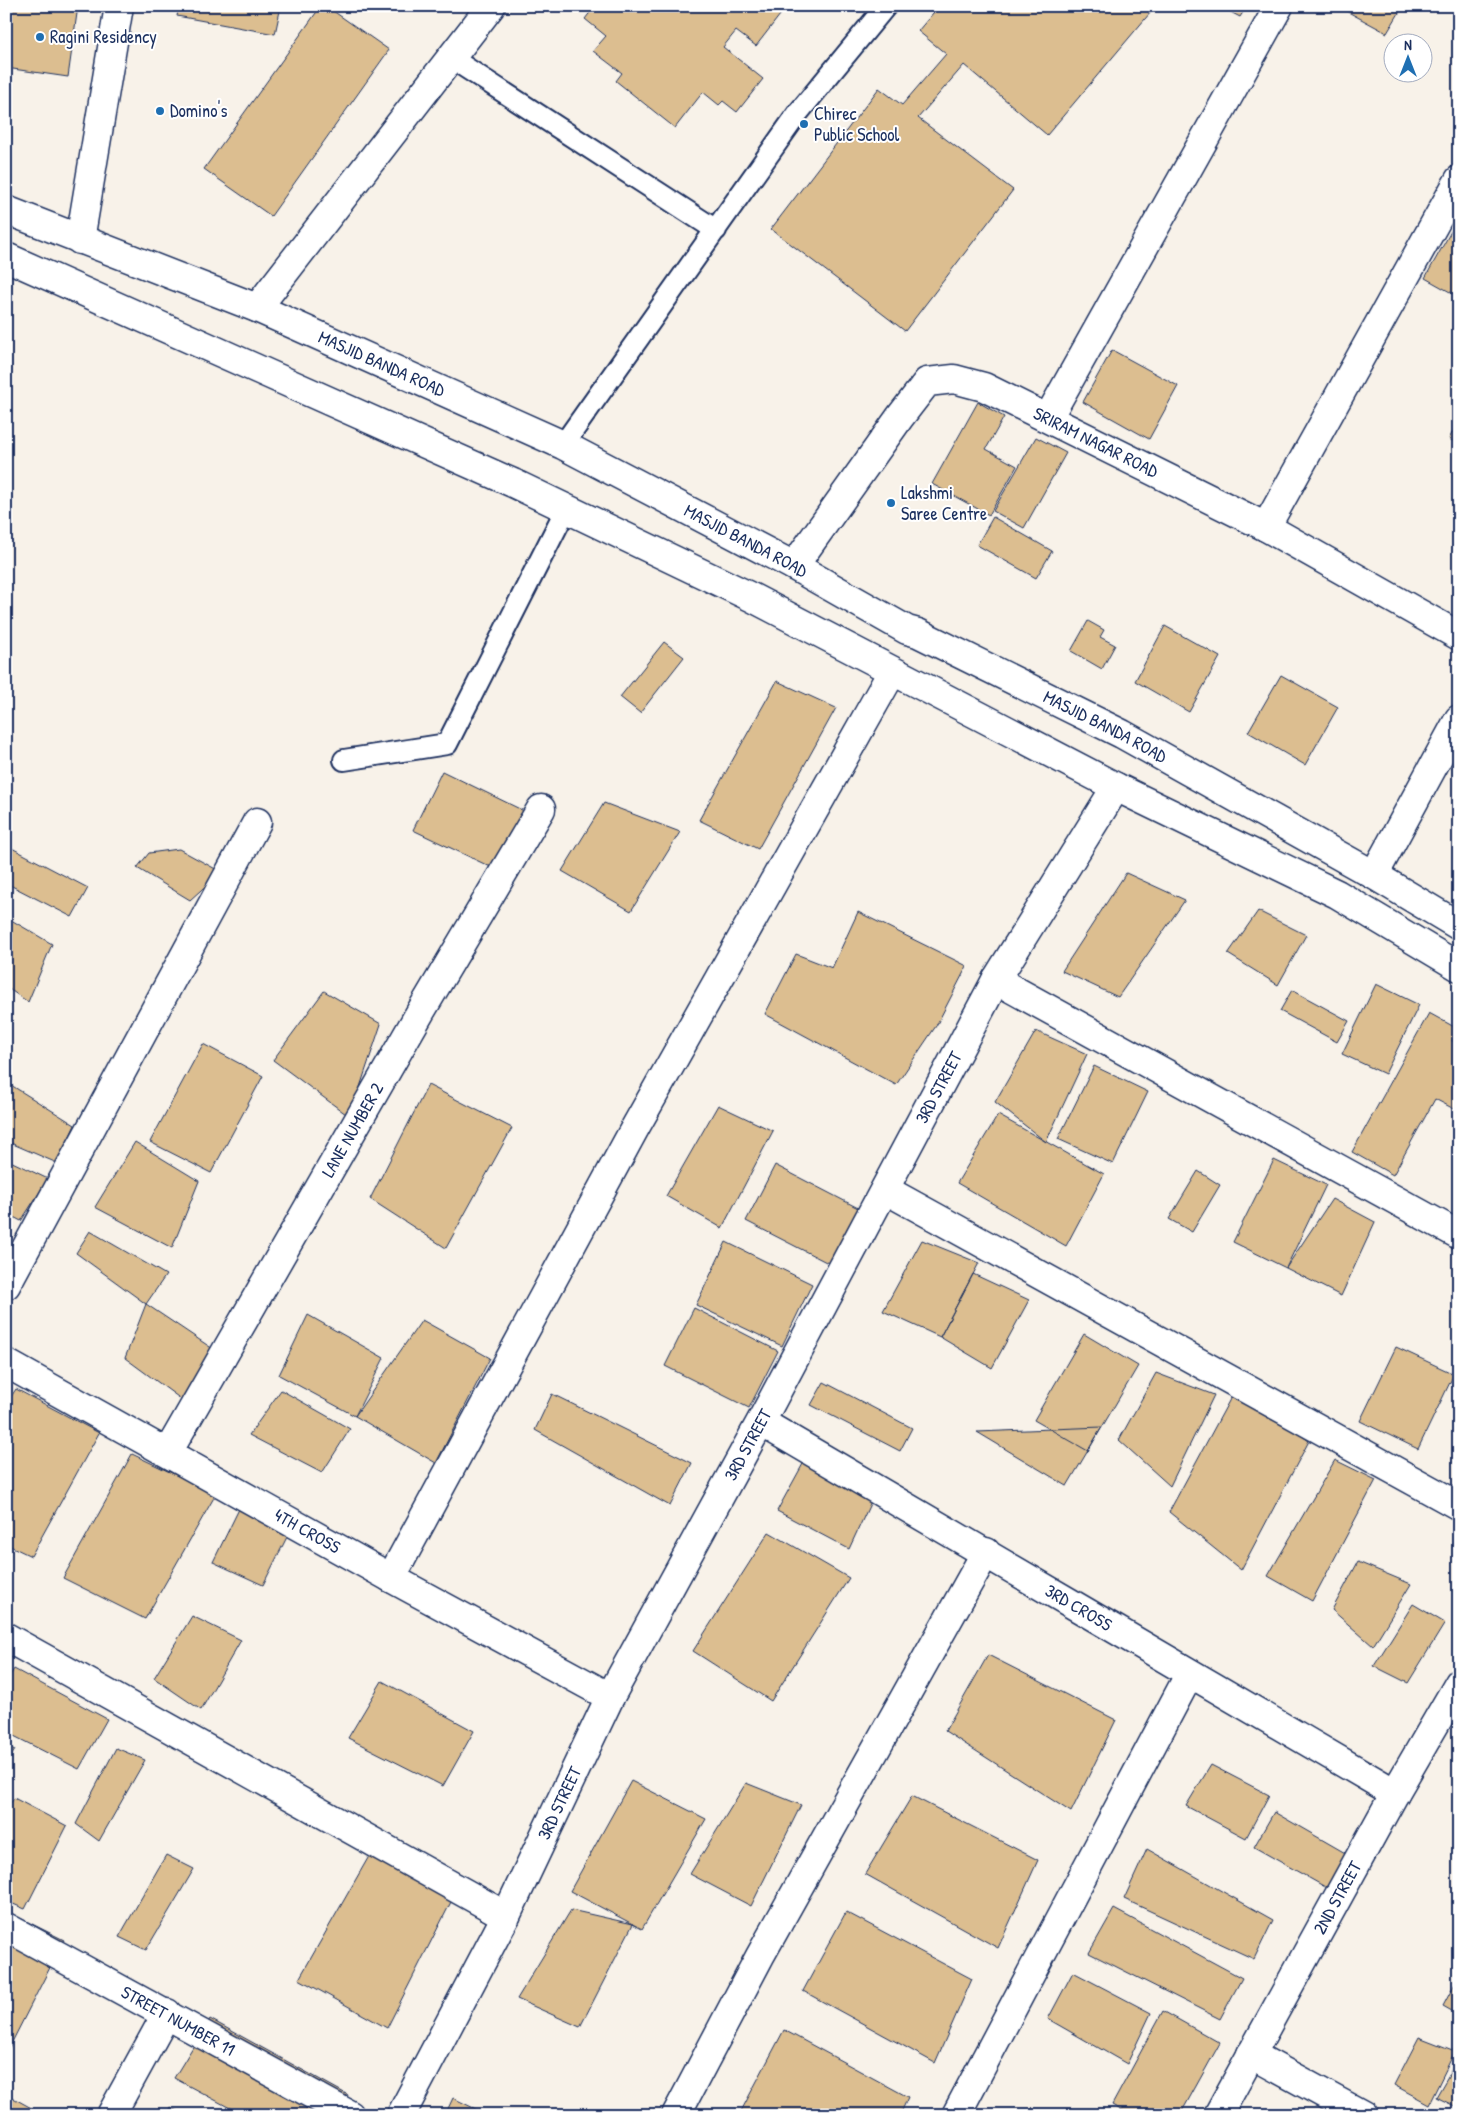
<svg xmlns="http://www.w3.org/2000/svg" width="1465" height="2121" viewBox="0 0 1465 2121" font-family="'Patrick Hand',sans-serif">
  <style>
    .building { fill: #dcbe90; stroke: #1b2f5e }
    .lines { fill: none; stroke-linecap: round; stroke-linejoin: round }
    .lane-casing { stroke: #1b2f5e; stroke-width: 24 }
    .street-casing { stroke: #1b2f5e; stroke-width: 31 }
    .secondary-casing { stroke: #1b2f5e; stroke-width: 31 }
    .lane { stroke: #fff; stroke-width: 20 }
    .street { stroke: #fff; stroke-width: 28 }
    .secondary { stroke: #fff; stroke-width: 28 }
    .poi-dot { fill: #1f6fb2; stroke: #fff; stroke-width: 2 }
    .labels { text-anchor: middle; stroke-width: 4; stroke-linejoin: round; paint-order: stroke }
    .poi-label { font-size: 18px; fill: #1b2f5e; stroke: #fff; text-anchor: start }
    .street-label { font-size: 18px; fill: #1b2f5e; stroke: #fff }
  </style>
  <rect width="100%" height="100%" fill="#f8f2e9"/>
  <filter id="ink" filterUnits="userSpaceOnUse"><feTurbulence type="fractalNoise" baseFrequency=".02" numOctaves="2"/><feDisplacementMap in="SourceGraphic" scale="10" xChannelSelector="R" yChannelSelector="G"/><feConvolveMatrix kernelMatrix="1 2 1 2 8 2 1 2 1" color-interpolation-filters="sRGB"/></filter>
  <g filter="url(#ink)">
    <path class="building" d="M6 6H78L68 77 6 68Z
      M179 6H281L275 34 177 16Z
      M321 6H326L389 50 271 216 204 169Z
      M595 6H787L756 46 736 31 723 47 763 79 737 112 723 101 719 105 703 92 675 128 616 81 622 73 593 51 606 36 585 19Z
      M939 6H1156L1047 135 964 65 918 118 1013 190 905 331 771 229 879 88 902 105 946 54 918 31Z
      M1219 6H1247L1240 17Z
      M1337 6H1398L1402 8 1387 33Z
      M1454 226 1459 228V297L1425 278Z
      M1112 350 1178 386 1149 439 1083 402Z
      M978 402 1004 417 986 449 1017 466 989 515 932 484Z
      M1459 420V444L1449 439Z
      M1036 437 1066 453 1024 528 993 511Z
      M993 517 1052 551 1036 578 977 545Z
      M1088 621 1104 630 1100 637 1115 645 1102 669 1071 651Z
      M1165 626 1220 657 1189 712 1135 681Z
      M664 642 684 657 640 713 620 697Z
      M1281 675 1338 707 1305 765 1248 732Z
      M777 681 836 708 758 849 699 820Z
      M442 771 526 812 497 870 413 830Z
      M604 803 680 832 631 911 562 871Z
      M6 845 88 888 72 917 6 883Z
      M179 849 221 872 190 900 137 868 149 853Z
      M1126 873 1185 900 1118 997 1062 971Z
      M1258 911 1306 935 1278 985 1228 954Z
      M858 912 967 966 936 1026 896 1085 765 1014 796 954 832 968Z
      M6 917 52 944 28 1002 6 987Z
      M1376 984 1419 1005 1385 1074 1342 1054Z
      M1292 990 1349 1021 1337 1042 1280 1011Z
      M324 991 381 1024 350 1117 273 1060Z
      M1429 1013 1458 1029 1452 1041 1459 1045V1100L1454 1109 1435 1099 1393 1175 1352 1152Z
      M1036 1031 1087 1054 1046 1142 995 1102Z
      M203 1044 263 1076 211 1173 150 1142Z
      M1094 1066 1148 1092 1113 1164 1058 1139Z
      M6 1082 75 1125 57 1163 6 1141Z
      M428 1085 512 1128 446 1248 370 1199Z
      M718 1105 773 1131 722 1228 666 1196Z
      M998 1115 1104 1174 1066 1246 957 1183Z
      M135 1142 199 1181 172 1248 95 1207Z
      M6 1159 48 1179 21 1221 6 1213Z
      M1274 1160 1326 1185 1286 1268 1233 1242Z
      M775 1165 860 1209 832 1265 746 1221Z
      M1198 1171 1220 1185 1192 1232 1169 1219Z
      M1332 1199 1375 1222 1341 1296 1286 1268Z
      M90 1231 166 1275 146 1304 76 1253Z
      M922 1240 979 1263 940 1337 883 1311Z
      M726 1242 812 1284 782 1346 696 1305Z
      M973 1274 1029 1300 992 1368 940 1337Z
      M146 1304 213 1349 193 1408 125 1358Z
      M694 1308 778 1351 749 1408 665 1366Z
      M308 1315 384 1358 355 1416 279 1375Z
      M422 1320 490 1358 436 1463 355 1416Z
      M1084 1334 1138 1366 1088 1451 1034 1420Z
      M1396 1347 1454 1374 1418 1449 1360 1421Z
      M1156 1373 1214 1395 1170 1486 1119 1440Z
      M824 1382 912 1428 900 1451 811 1405Z
      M1236 1388 1309 1441 1241 1570 1169 1512Z
      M16 1389 99 1433 31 1556 6 1544V1404Z
      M281 1390 350 1429 322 1473 249 1435Z
      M552 1394 692 1463 670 1506 535 1430Z
      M1102 1427 1067 1486 977 1432Z
      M132 1454 216 1494 145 1619 63 1578Z
      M1335 1460 1376 1480 1312 1601 1268 1576Z
      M804 1462 875 1493 849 1549 777 1511Z
      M239 1509 289 1533 263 1585 213 1562Z
      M769 1532 849 1578 771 1701 693 1651Z
      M1358 1562 1411 1584 1373 1646 1332 1610Z
      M1413 1604 1445 1623 1408 1683 1374 1666Z
      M192 1616 241 1640 201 1710 154 1678Z
      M988 1655 1116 1720 1071 1812 945 1731Z
      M14 1669 107 1719 79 1769 6 1732V1682Z
      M382 1681 474 1731 443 1786 348 1738Z
      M6 1746 15 1750 6 1764Z
      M116 1748 145 1760 99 1841 76 1824Z
      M1211 1765 1269 1795 1246 1838 1186 1806Z
      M631 1781 706 1819 642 1929 570 1891Z
      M746 1783 801 1805 751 1906 690 1874Z
      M912 1796 1038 1860 998 1948 865 1874Z
      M14 1798 67 1826 25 1909 6 1901V1810Z
      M1274 1812 1347 1854 1327 1888 1254 1847Z
      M1147 1849 1273 1920 1254 1959 1124 1899Z
      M372 1851 454 1896 387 2028 299 1979Z
      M166 1855 194 1869 146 1950 119 1937Z
      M1114 1909 1242 1978 1220 2019 1089 1953Z
      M571 1910 633 1924 580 2027 517 1999Z
      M6 1911 64 1940 8 2050 6 2049Z
      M846 1912 972 1979 935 2063 803 1991Z
      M1073 1972 1151 2013 1127 2064 1048 2019Z
      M1459 1976V2015L1443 2006Z
      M1163 2011 1220 2043 1180 2115H1130L1112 2105Z
      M210 2019 348 2095 340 2115H243L174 2078Z
      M784 2030 908 2097 900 2115H739Z
      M1419 2037 1455 2051 1429 2104 1394 2085Z
      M1459 2057V2108L1436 2097Z
      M6 2094 44 2115H6Z
      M453 2098 488 2115H445Z
      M170 2107 184 2115H166Z"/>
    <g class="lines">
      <g class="lane-casing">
        <path id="lane" d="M451 58 716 230
          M563 445 798 113 886 6
          M344 760 447 744 566 509"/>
      </g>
      <g class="street-casing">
        <g id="street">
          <path d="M80 240 119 6"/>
          <path d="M257 308 491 6"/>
          <path d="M1048 418 1279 6"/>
          <path d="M1266 527 1459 180"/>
          <path id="s1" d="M794 566 900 417 927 382 954 379 984 387 1266 527 1459 636"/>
          <path d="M1374 875 1459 719"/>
          <path d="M996 980 1459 1235"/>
          <path d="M886 1190 1459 1506"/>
          <path d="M6 1285 257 822"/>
          <path id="s2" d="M6 1363 391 1578 610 1697"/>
          <path id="s3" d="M761 1422C973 1544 1183 1671 1395 1793"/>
          <path id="s4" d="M168 1452 421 1011 541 809"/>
          <path d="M391 1578 636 1126 892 672"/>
          <path d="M6 1637 506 1916"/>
          <path id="s5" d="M6 1927 350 2115"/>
          <path d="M1251 2054 1363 2115"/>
          <path d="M111 2115 167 2013"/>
          <path id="s6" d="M401 2115 506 1916 610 1697 766 1412 996 980 1116 787"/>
          <path d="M676 2115 760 1956 986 1552"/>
          <path d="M956 2115 1189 1675"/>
          <path id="s7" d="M1218 2115 1395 1793 1459 1683"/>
        </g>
      </g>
      <g class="secondary-casing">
        <g id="secondary">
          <path id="s8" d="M6 210 257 308 563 445 794 566 907 630 918 633 1122 734 1374 875 1459 926"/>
          <path d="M6 257 513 483 751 597 1116 787 1337 894 1459 967"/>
        </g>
      </g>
      <use href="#lane" class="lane"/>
      <use href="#street" class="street"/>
      <use href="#secondary" class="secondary"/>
    </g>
  </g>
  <g class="poi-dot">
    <circle cx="40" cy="37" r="5"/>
    <circle cx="160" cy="111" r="5"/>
    <circle cx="804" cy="124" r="5"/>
    <circle cx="891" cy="503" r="5"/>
  </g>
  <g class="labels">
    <g class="poi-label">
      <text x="50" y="43">Ragini Residency</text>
      <text x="170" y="117">Domino's</text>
      <text x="814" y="120">Chirec<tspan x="814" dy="21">Public School</tspan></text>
      <text x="901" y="499">Lakshmi<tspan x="901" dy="21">Saree Centre</tspan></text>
    </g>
    <g class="street-label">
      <text dy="6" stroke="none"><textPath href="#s8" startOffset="406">MASJID BANDA ROAD</textPath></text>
      <text dy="6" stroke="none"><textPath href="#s1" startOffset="410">SRIRAM NAGAR ROAD</textPath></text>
      <text dy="6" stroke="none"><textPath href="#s8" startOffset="811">MASJID BANDA ROAD</textPath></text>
      <text dy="6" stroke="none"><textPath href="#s8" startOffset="1216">MASJID BANDA ROAD</textPath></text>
      <text dy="6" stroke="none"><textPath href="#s6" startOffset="1160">3RD STREET</textPath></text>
      <text dy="6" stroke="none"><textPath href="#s4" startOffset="371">LANE NUMBER 2</textPath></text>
      <text dy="6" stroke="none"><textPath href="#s6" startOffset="755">3RD STREET</textPath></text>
      <text dy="6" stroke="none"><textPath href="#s2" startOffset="345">4TH CROSS</textPath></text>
      <text dy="6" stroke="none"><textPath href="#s3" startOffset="368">3RD CROSS</textPath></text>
      <text dy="6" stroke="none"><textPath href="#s6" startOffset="350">3RD STREET</textPath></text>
      <text dy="6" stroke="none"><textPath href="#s7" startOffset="248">2ND STREET</textPath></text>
      <text dy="6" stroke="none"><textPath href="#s5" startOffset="196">STREET NUMBER 11</textPath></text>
    </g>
  </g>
  <rect width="1465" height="2121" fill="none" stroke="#fff" stroke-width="25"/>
  <rect x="12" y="12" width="1440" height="2096" fill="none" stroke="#1b2f5e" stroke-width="2" filter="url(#ink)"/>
  <g transform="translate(1408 58)"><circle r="24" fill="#ffffff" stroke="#a4acbf"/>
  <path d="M0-4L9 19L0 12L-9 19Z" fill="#1f6fb2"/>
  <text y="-8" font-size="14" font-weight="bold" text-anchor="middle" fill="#1b2f5e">N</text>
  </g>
</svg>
